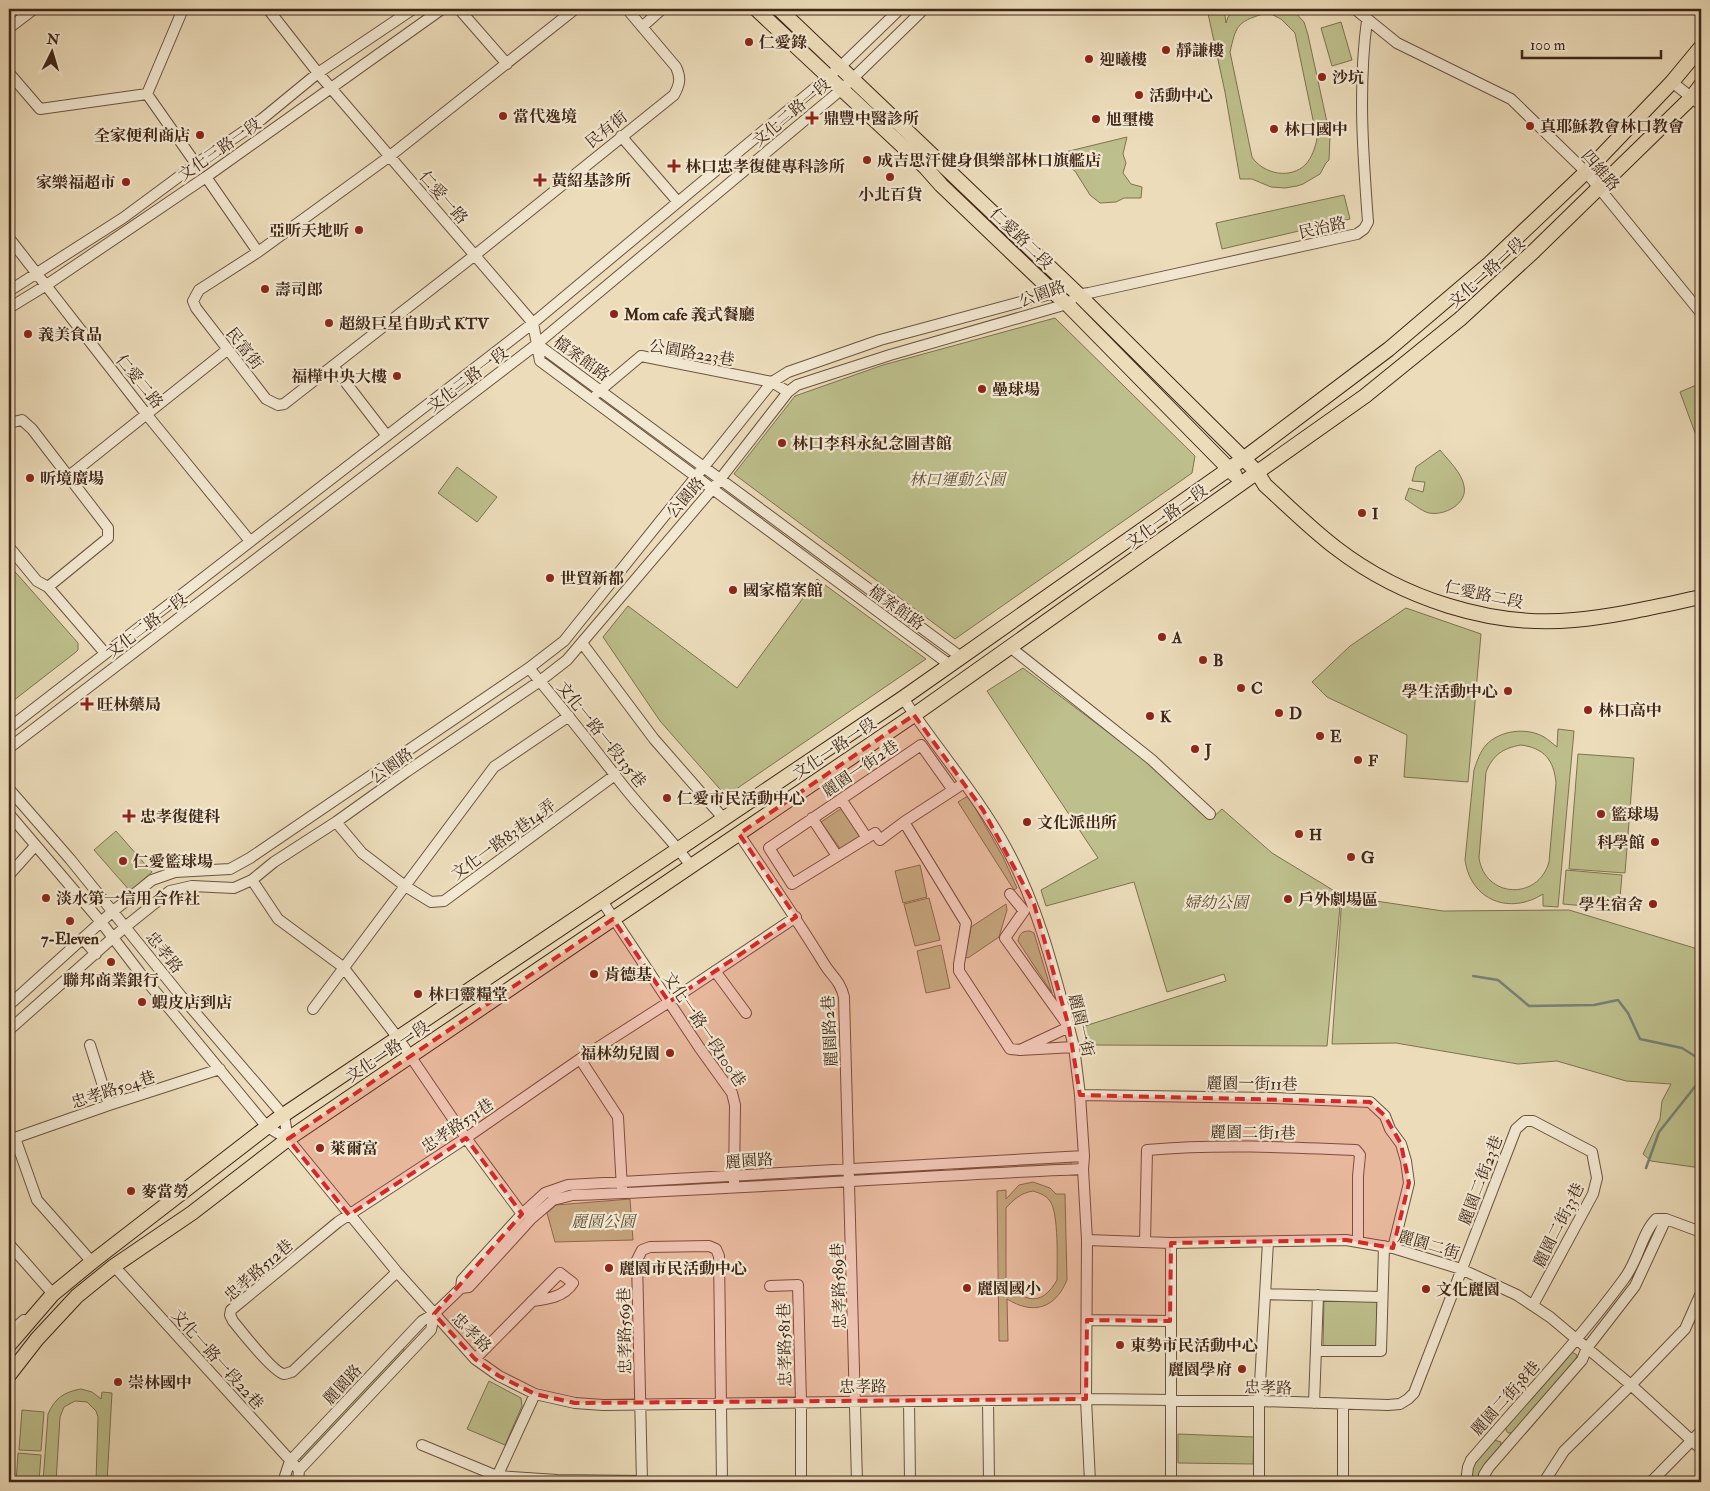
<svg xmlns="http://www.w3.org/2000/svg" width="1710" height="1491" viewBox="0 0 1710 1491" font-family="'IM FELL Double Pica','Noto Serif TC',serif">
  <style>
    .green { fill: #bdbf8c; stroke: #7e7252; fill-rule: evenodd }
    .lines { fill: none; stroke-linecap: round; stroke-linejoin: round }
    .stream { stroke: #767f76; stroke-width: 2.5 }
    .minor-casing { stroke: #6a5440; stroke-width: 12 }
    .major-casing { stroke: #3f2617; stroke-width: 16 }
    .minor { stroke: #f3e8d2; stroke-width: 10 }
    .major { stroke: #ecdcba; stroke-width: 14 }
    .marked { fill: #d62828; fill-opacity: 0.2; stroke: #d62828; stroke-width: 4; stroke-dasharray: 10 6; stroke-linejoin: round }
    .poi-dot { fill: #8f2418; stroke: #f3e8d2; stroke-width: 2 }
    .labels { text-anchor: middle; stroke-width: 4.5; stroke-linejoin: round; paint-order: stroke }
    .poi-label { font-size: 16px; font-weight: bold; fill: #3f2617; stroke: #f3e8d2; text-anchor: start }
    .street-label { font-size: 16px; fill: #3f2617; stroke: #f3e8d2 }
    .park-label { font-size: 16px; font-style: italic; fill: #5e4c34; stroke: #f3e8d2 }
  </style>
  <rect width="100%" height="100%" fill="#ecdcba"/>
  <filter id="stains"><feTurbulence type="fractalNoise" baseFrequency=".004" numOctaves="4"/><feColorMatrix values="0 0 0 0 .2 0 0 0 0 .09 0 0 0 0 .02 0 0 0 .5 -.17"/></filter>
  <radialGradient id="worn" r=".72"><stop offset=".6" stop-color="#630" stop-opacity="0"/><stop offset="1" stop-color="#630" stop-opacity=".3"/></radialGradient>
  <path class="green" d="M1207 9H1224L1226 23 1228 17 1235 9H1292L1304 22 1308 35 1330 136 1329 160 1326 163 1320 174 1303 184 1297 186 1285 188 1271 187 1252 179H1240L1225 92ZM1263 14H1271L1281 19 1295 33 1317 139C1315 148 1312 157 1306 164 1291 180 1263 174 1252 157L1230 52C1236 27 1236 22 1263 14Z
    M1341 22 1352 60 1332 66 1321 28Z
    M1127 137 1123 154 1126 163 1123 173 1131 184 1142 187 1141 198H1124L1116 202 1100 203 1090 195 1075 171 1069 167 1063 161 1061 153Z
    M1344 195 1350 219 1222 249 1216 223Z
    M1055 318 1195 456 1192 473 955 639 734 474 795 396 883 365Z
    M1701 383V449L1680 392Z
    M1440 450C1448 460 1462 473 1464 486 1468 504 1444 516 1429 513 1421 511 1412 503 1405 499L1409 488 1423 492 1425 482 1412 481 1416 467Z
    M457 467 497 497 477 522 438 493Z
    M9 565 78 643V650L76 652 9 704Z
    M817 579 926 659 726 796 660 721 603 637 628 606 737 688Z
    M1406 608 1481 634 1468 782 1404 777 1407 735 1327 697 1312 682 1350 646Z
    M1023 668 1142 758 1210 820 1222 809 1272 853 1341 895 1327 1046 1087 1045 1085 1026 1226 981 1224 974 1167 992 1134 882 1046 906 1041 890 1098 858 987 691Z
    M1558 729 1574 731 1558 907 1543 906V894C1510 915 1471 901 1465 860L1474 770C1477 761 1480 752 1486 745 1500 730 1527 727 1544 737 1549 740 1553 744 1557 747ZM1521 745C1544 748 1554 760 1556 783L1549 862C1538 901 1485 898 1479 858L1486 772C1493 755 1503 748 1521 745Z
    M1578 754 1634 758 1625 873 1569 869Z
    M966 797H969L1003 857 1017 888 1014 890 958 802Z
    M842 808 861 837 841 850 821 822Z
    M116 831 152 872 130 891 94 850Z
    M920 865 927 897 903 903 895 871Z
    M1566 870 1622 875 1619 909 1563 904Z
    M1342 896 1443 911 1569 910 1701 950V1168L1651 1161 1643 1154 1660 1119 1662 1101 1671 1084 1626 1081 1557 1061 1518 1064 1396 1043 1332 1044Z
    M929 898 940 940 915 946 904 904Z
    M1006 904 1007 910 999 937 968 958 965 957 971 927Z
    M1030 931 1034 933 1052 993 1018 941C1020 933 1022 931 1030 931Z
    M941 945 950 988 926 993 917 951Z
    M1071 1161V1166L957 1172 953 1170 958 1167Z
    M1033 1182 1050 1188 1056 1194H1065L1067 1280C1055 1309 1033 1315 1007 1299L1008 1341H999L997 1191 1006 1190V1199L1019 1185ZM1033 1191C1039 1193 1046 1195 1050 1201 1059 1213 1057 1263 1057 1280 1042 1307 1023 1303 1006 1280V1208C1014 1199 1021 1193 1033 1191Z
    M630 1199 633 1240 555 1242 547 1213 556 1205Z
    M1324 1300 1377 1301 1376 1348 1323 1347Z
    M400 1349H404V1352L303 1459H300V1456Z
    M1570 1351 1577 1355 1576 1359 1512 1433H1508L1506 1430V1426Z
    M489 1381 521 1398 522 1406 505 1445 467 1429Z
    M81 1389 92 1392 101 1399 102 1392 112 1393 107 1482H96L98 1417 96 1411 87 1402 75 1401 64 1407 60 1417 56 1482H43L48 1414C55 1398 64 1392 81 1389Z
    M22 1410 44 1412 41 1451 19 1450Z
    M1178 1434 1254 1437 1253 1464 1178 1463Z
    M1494 1440 1501 1442 1500 1448 1480 1482H1469L1474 1463Z
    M18 1453 41 1455 39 1482H16Z"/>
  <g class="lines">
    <path class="stream" d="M1473 976 1498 980 1529 1006 1594 1005 1618 1000 1628 1013 1640 1039 1682 1048 1701 1060
      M1646 1168 1659 1132 1701 1079"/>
    <g class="minor-casing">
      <path id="minor" d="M268 9 318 73 533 323 540 361 950 665
        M459 9 507 64
        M575 9 390 156 258 252 199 290 193 301 196 308 266 399 278 405 284 404 475 255 674 95C680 84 681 78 676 67L627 9
        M1355 9 1397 43 1511 99 1586 172 1701 313
        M642 27 662 9
        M9 28 34 9
        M9 73 40 109 147 94 196 164
        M1672 82 1701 105
        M147 94 183 9
        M621 136 678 202
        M206 177 258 252
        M9 238 147 415 250 541
        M9 291 123 218 196 164 262 119 318 73 413 9
        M1075 295 1089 293 1357 234 1364 229 1368 222C1363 155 1358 87 1367 20
        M9 308 45 286 206 177 442 9
        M537 344 961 657
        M333 366 387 436
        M597 393 641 356 772 382 788 392
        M9 423 22 420 32 429 108 528V538L48 587
        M69 476 227 350
        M9 547 37 581 48 587 105 653
        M582 643 654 739 724 819
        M1010 647 1152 760 1210 814
        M529 668C558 703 587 739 615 775 638 807 668 834 691 866
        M903 698C937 749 979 797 1008 851 1038 907 1053 967 1069 1027L1074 1047 1080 1095 1084 1156 1083 1169 1087 1240 1086 1399 1090 1482
        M9 728 533 323 840 67 900 9
        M9 748 537 344 842 89 924 9
        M9 789 70 859 181 996 284 1116 288 1139
        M953 790 921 745 769 848 792 884 875 833 880 840 904 822 964 783
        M841 799 867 838
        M9 814 101 922 140 973 267 1127 288 1139 397 1272 475 1359 499 1376 535 1394 575 1403 603 1405 1086 1399 1259 1401 1388 1405 1400 1404 1408 1399 1414 1393 1516 1129 1525 1121H1533L1592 1152 1597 1178 1593 1194 1533 1305
        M812 818 837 856
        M336 822 362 853 405 886 431 902 444 901 615 775
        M904 822 966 923 959 964V971L1010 1049 1020 1050
        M739 834C767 876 796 918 823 962 831 976 840 980 844 997L857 1482
        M9 875 35 846
        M252 880 278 919 343 967 398 1038 466 1138 522 1214
        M1010 894 1024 911 1005 938 1069 1027 1020 1050 1074 1047
        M602 901 699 1047 732 1093 735 1105 734 1182
        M83 939 96 954
        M715 971 746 1013
        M9 1005 112 912 152 880 175 872 230 869 250 858 529 668 564 641 772 382 788 372 880 340 1054 293 1060 294
        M313 1009 494 767 569 716
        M9 1030 125 927 170 891 192 886 234 888 252 880 274 862 336 822 406 772 540 681 567 660 714 487 788 392 797 385 890 355 1067 304 1071 301
        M90 1045 109 1105
        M580 1059 618 1117 622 1189
        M1080 1095 1273 1098 1370 1102 1385 1116 1390 1129 1401 1144 1406 1161 1409 1183 1393 1248
        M15 1138 37 1200 92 1262
        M9 1140 109 1105 220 1069
        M1087 1240 1171 1243 1346 1240 1393 1248 1461 1269 1517 1295 1550 1317 1631 1385 1701 1449
        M1145 1241 1147 1150C1217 1144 1286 1147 1356 1150L1360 1155 1358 1176V1242
        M9 1244 53 1294
        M114 1266 299 1470
        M397 1272 292 1372C289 1372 287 1374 284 1374 274 1373 241 1331 233 1321L230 1315 231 1310 338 1222 466 1138 580 1059 669 1002 796 917
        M770 1286 798 1285 801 1402V1482
        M461 1288 469 1287 531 1219 553 1200 573 1195C743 1189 913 1176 1083 1169
        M1265 1294 1382 1297
        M1087 1320 1170 1321
        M9 1333 24 1320
        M1316 1351H1381L1384 1246
        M475 1359 560 1273 573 1283C564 1297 548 1299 532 1301
        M988 1400 989 1482
        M909 1401 910 1482
        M1314 1403 1318 1295
        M422 1445 497 1476 557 1480 642 1481
        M495 1481 535 1394
        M285 1482V1476L290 1461 422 1321 434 1314 461 1288 462 1280 522 1214 545 1193 568 1185 1084 1156
        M298 1482 299 1470 431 1330 434 1314
        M642 1482 637 1260 642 1250 650 1247 709 1246 716 1249 719 1256 722 1482
        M1171 1482V1243
        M1259 1482V1401L1268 1242
        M1343 1482V1405
        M1466 1482 1468 1467 1471 1460C1522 1400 1577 1343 1624 1279 1638 1261 1642 1233 1656 1219H1666L1701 1232
        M1484 1482V1475L1489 1467 1582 1360 1587 1348 1635 1286 1666 1219
        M1544 1482 1564 1451 1631 1385 1685 1329 1701 1293
        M1651 1482 1701 1431"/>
    </g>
    <g class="major-casing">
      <path id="major" d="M756 9 926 168 941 185 1054 293 1067 304 1235 475
        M779 9 1079 295 1257 472 1265 485C1288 506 1311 529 1336 548 1401 598 1491 628 1574 620 1617 616 1659 606 1701 597
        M9 1345 53 1294 92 1262 276 1120 903 698 1243 459 1389 349 1490 263 1586 172 1672 82 1701 47
        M9 1375 37 1339 77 1296 114 1266 192 1213 288 1139 914 715 1365 396 1460 319 1534 251 1692 97 1701 85"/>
    </g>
    <use href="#minor" class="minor"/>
    <use href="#major" class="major"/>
  </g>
  <path class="marked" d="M914 715 983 810 1034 904 1069 1027 1080 1095 1370 1102 1385 1116 1401 1144 1409 1183 1393 1248 1346 1240 1171 1243 1170 1321 1087 1320 1086 1399 575 1403 535 1394 499 1376 475 1359 434 1314 522 1214 466 1138 349 1215 288 1139 613 919 669 1002 796 917 739 834Z"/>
  <g class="poi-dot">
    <circle cx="749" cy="42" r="5"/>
    <circle cx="1166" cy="50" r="5"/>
    <circle cx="1089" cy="59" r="5"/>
    <circle cx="1322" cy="77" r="5"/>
    <circle cx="1139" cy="95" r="5"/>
    <circle cx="503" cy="116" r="5"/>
    <path d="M809.5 110.5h5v5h5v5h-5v5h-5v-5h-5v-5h5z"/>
    <circle cx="1096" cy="119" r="5"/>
    <circle cx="1530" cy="126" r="5"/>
    <circle cx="1274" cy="129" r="5"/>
    <circle cx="200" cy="135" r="5"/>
    <circle cx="867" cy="160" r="5"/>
    <path d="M671.5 158.5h5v5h5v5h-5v5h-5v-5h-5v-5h5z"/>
    <circle cx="890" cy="177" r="5"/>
    <path d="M537.5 172.5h5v5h5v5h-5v5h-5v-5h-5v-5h5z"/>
    <circle cx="126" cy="182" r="5"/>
    <circle cx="359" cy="230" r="5"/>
    <circle cx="265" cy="289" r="5"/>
    <circle cx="614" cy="314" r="5"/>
    <circle cx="329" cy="323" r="5"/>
    <circle cx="28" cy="334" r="5"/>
    <circle cx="397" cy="376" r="5"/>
    <circle cx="982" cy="389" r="5"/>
    <circle cx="782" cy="443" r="5"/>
    <circle cx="30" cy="478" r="5"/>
    <circle cx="1362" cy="513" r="5"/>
    <circle cx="550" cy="578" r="5"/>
    <circle cx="733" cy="590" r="5"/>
    <circle cx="1162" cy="637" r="5"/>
    <circle cx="1203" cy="660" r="5"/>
    <circle cx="1241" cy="688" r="5"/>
    <circle cx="1508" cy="691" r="5"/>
    <path d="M84.5 696.5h5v5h5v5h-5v5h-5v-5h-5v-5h5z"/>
    <circle cx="1588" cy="710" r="5"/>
    <circle cx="1279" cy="713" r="5"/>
    <circle cx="1150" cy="716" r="5"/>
    <circle cx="1320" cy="736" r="5"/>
    <circle cx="1195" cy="749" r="5"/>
    <circle cx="1358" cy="760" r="5"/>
    <circle cx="667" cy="798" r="5"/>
    <circle cx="1601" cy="814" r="5"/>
    <path d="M126.5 808.5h5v5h5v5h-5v5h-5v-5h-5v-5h5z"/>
    <circle cx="1027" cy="822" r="5"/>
    <circle cx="1299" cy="834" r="5"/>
    <circle cx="1655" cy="842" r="5"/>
    <circle cx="1351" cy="857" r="5"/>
    <circle cx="123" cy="861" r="5"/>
    <circle cx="46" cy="898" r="5"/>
    <circle cx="1288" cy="899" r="5"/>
    <circle cx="1653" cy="904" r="5"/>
    <circle cx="70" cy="921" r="5"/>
    <circle cx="111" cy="962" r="5"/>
    <circle cx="594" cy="974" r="5"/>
    <circle cx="418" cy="994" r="5"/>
    <circle cx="142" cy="1002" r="5"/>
    <circle cx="670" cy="1053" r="5"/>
    <circle cx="320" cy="1148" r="5"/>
    <circle cx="131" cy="1191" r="5"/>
    <circle cx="609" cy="1268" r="5"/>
    <circle cx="967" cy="1288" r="5"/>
    <circle cx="1426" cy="1289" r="5"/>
    <circle cx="1120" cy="1345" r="5"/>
    <circle cx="1242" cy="1369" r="5"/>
    <circle cx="118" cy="1382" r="5"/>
  </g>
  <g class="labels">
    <g class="poi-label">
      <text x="759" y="48">仁愛錄</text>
      <text x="1176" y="56">靜謙樓</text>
      <text x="1099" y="65">迎曦樓</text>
      <text x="1332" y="83">沙坑</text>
      <text x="1149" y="101">活動中心</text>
      <text x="513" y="122">當代逸境</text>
      <text x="823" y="124">鼎豐中醫診所</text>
      <text x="1106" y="125">旭璽樓</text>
      <text x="1540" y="132">真耶穌教會林口教會</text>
      <text x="1284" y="135">林口國中</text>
      <text x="190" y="141" text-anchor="end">全家便利商店</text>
      <text x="877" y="166">成吉思汗健身俱樂部林口旗艦店</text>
      <text x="685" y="172">林口忠孝復健專科診所</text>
      <text x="551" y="186">黃紹基診所</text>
      <text x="116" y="188" text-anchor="end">家樂福超市</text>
      <text x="890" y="200" text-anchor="middle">小北百貨</text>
      <text x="349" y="236" text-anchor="end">亞昕天地昕</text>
      <text x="275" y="295">壽司郎</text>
      <text x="624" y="320">Mom cafe 義式餐廳</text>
      <text x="339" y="329">超級巨星自助式 KTV</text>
      <text x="38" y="340">義美食品</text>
      <text x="387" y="382" text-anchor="end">福樺中央大樓</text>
      <text x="992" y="395">壘球場</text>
      <text x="792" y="449">林口李科永紀念圖書館</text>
      <text x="40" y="484">昕境廣場</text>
      <text x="1372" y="519">I</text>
      <text x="560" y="584">世貿新都</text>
      <text x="743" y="596">國家檔案館</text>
      <text x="1172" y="643">A</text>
      <text x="1213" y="666">B</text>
      <text x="1251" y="694">C</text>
      <text x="1498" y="697" text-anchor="end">學生活動中心</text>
      <text x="97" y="710">旺林藥局</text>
      <text x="1598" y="716">林口高中</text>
      <text x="1289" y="719">D</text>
      <text x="1160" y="722">K</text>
      <text x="1330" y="742">E</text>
      <text x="1205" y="755">J</text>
      <text x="1368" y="766">F</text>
      <text x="677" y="804">仁愛市民活動中心</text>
      <text x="1611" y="820">籃球場</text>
      <text x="140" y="822">忠孝復健科</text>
      <text x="1037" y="828">文化派出所</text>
      <text x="1309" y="840">H</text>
      <text x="1645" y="848" text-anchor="end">科學館</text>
      <text x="1361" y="863">G</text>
      <text x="133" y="867">仁愛籃球場</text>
      <text x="56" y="904">淡水第一信用合作社</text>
      <text x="1298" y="905">戶外劇場區</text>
      <text x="1643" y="910" text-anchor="end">學生宿舍</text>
      <text x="70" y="944" text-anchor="middle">7-Eleven</text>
      <text x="604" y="980">肯德基</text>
      <text x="111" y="986" text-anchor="middle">聯邦商業銀行</text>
      <text x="428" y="1000">林口靈糧堂</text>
      <text x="152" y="1008">蝦皮店到店</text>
      <text x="660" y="1059" text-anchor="end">福林幼兒園</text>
      <text x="330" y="1154">萊爾富</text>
      <text x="141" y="1197">麥當勞</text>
      <text x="619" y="1274">麗園市民活動中心</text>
      <text x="977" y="1294">麗園國小</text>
      <text x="1436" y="1295">文化麗園</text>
      <text x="1130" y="1351">東勢市民活動中心</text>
      <text x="1232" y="1375" text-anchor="end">麗園學府</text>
      <text x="128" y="1388">崇林國中</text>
    </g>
    <g class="street-label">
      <text transform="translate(791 112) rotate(-40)" y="6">文化二路一段</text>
      <text transform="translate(606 129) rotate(-39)" y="6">民有街</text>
      <text transform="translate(219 149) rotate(-35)" y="6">文化三路一段</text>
      <text transform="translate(1601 170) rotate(49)" y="6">四維路</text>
      <text transform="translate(444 197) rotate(49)" y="6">仁愛一路</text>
      <text transform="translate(1322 227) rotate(-13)" y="6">民治路</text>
      <text transform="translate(1022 238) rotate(44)" y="6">仁愛路二段</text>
      <text transform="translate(1486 272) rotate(-42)" y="6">文化一路一段</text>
      <text transform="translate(1042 293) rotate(-20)" y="6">公園路</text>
      <text transform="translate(245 348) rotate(52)" y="6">民富街</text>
      <text transform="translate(692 352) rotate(10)" y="6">公園路223巷</text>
      <text transform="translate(582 358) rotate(36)" y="6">檔案館路</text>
      <text transform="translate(467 379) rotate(-37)" y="6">文化二路一段</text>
      <text transform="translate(140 381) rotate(51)" y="6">仁愛二路</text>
      <text transform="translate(685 497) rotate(-49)" y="6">公園路</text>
      <text transform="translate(1166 516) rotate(-36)" y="6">文化一路一段</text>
      <text transform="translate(1484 594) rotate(12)" y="6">仁愛路二段</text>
      <text transform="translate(897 607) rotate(36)" y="6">檔案館路</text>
      <text transform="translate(146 625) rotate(-37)" y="6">文化二路一段</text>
      <text transform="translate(602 734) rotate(51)" y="6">文化一路一段135巷</text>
      <text transform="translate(834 748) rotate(-34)" y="6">文化一路一段</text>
      <text transform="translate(391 765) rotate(-35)" y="6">公園路</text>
      <text transform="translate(860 768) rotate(-34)" y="6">麗園一街2巷</text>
      <text transform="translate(503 839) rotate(-36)" y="6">文化一路83巷14弄</text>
      <text transform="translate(165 952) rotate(51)" y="6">忠孝路</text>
      <text transform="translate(1082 1025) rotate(77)" y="6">麗園一街</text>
      <text transform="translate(705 1029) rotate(56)" y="6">文化一路一段100巷</text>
      <text transform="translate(829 1031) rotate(-93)" y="6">麗園路2巷</text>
      <text transform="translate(387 1051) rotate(-34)" y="6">文化一路一段</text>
      <text transform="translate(1252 1083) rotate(1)" y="6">麗園一街11巷</text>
      <text transform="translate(113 1089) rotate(-18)" y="6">忠孝路504巷</text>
      <text transform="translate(457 1125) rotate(-34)" y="6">忠孝路531巷</text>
      <text transform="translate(1253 1132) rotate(1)" y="6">麗園二街1巷</text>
      <text transform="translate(749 1160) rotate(-4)" y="6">麗園路</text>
      <text transform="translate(1480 1180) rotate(-69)" y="6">麗園二街23巷</text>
      <text transform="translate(1558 1225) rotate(-63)" y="6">麗園二街33巷</text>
      <text transform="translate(1429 1244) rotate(17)" y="6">麗園二街</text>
      <text transform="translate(258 1270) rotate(-41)" y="6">忠孝路512巷</text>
      <text transform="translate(838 1286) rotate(-92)" y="6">忠孝路589巷</text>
      <text transform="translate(624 1331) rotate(-91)" y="6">忠孝路569巷</text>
      <text transform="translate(472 1332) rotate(45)" y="6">忠孝路</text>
      <text transform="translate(784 1345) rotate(-91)" y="6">忠孝路581巷</text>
      <text transform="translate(218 1359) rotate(48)" y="6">文化一路一段22巷</text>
      <text transform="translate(342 1384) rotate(-47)" y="6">麗園路</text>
      <text x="863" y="1392">忠孝路</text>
      <text transform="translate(1268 1387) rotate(1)" y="6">忠孝路</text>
      <text transform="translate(1505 1398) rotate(-48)" y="6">麗園二街38巷</text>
    </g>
    <g class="park-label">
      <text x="957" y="485">林口運動公園</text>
      <text x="1216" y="908">婦幼公園</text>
      <text x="603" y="1227">麗園公園</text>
    </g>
  </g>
  <rect width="1710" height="1491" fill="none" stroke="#ecdcba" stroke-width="30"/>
  <rect x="10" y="10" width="1690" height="1471" fill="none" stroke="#3f2617" stroke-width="2.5"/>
  <rect x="15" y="15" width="1680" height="1461" fill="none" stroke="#3f2617"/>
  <g transform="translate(52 52) rotate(5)" stroke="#f3e8d2" stroke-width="4" paint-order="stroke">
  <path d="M0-4L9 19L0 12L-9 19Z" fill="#3f2617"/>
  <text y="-8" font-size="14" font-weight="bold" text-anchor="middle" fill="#3f2617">N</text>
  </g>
  <path d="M1522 50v8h139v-8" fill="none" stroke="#3f2617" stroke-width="2.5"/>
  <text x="1530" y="50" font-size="15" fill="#3f2617" stroke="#f3e8d2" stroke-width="4" paint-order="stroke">100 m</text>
  <rect width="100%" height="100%" filter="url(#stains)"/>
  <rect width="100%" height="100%" fill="url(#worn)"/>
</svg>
